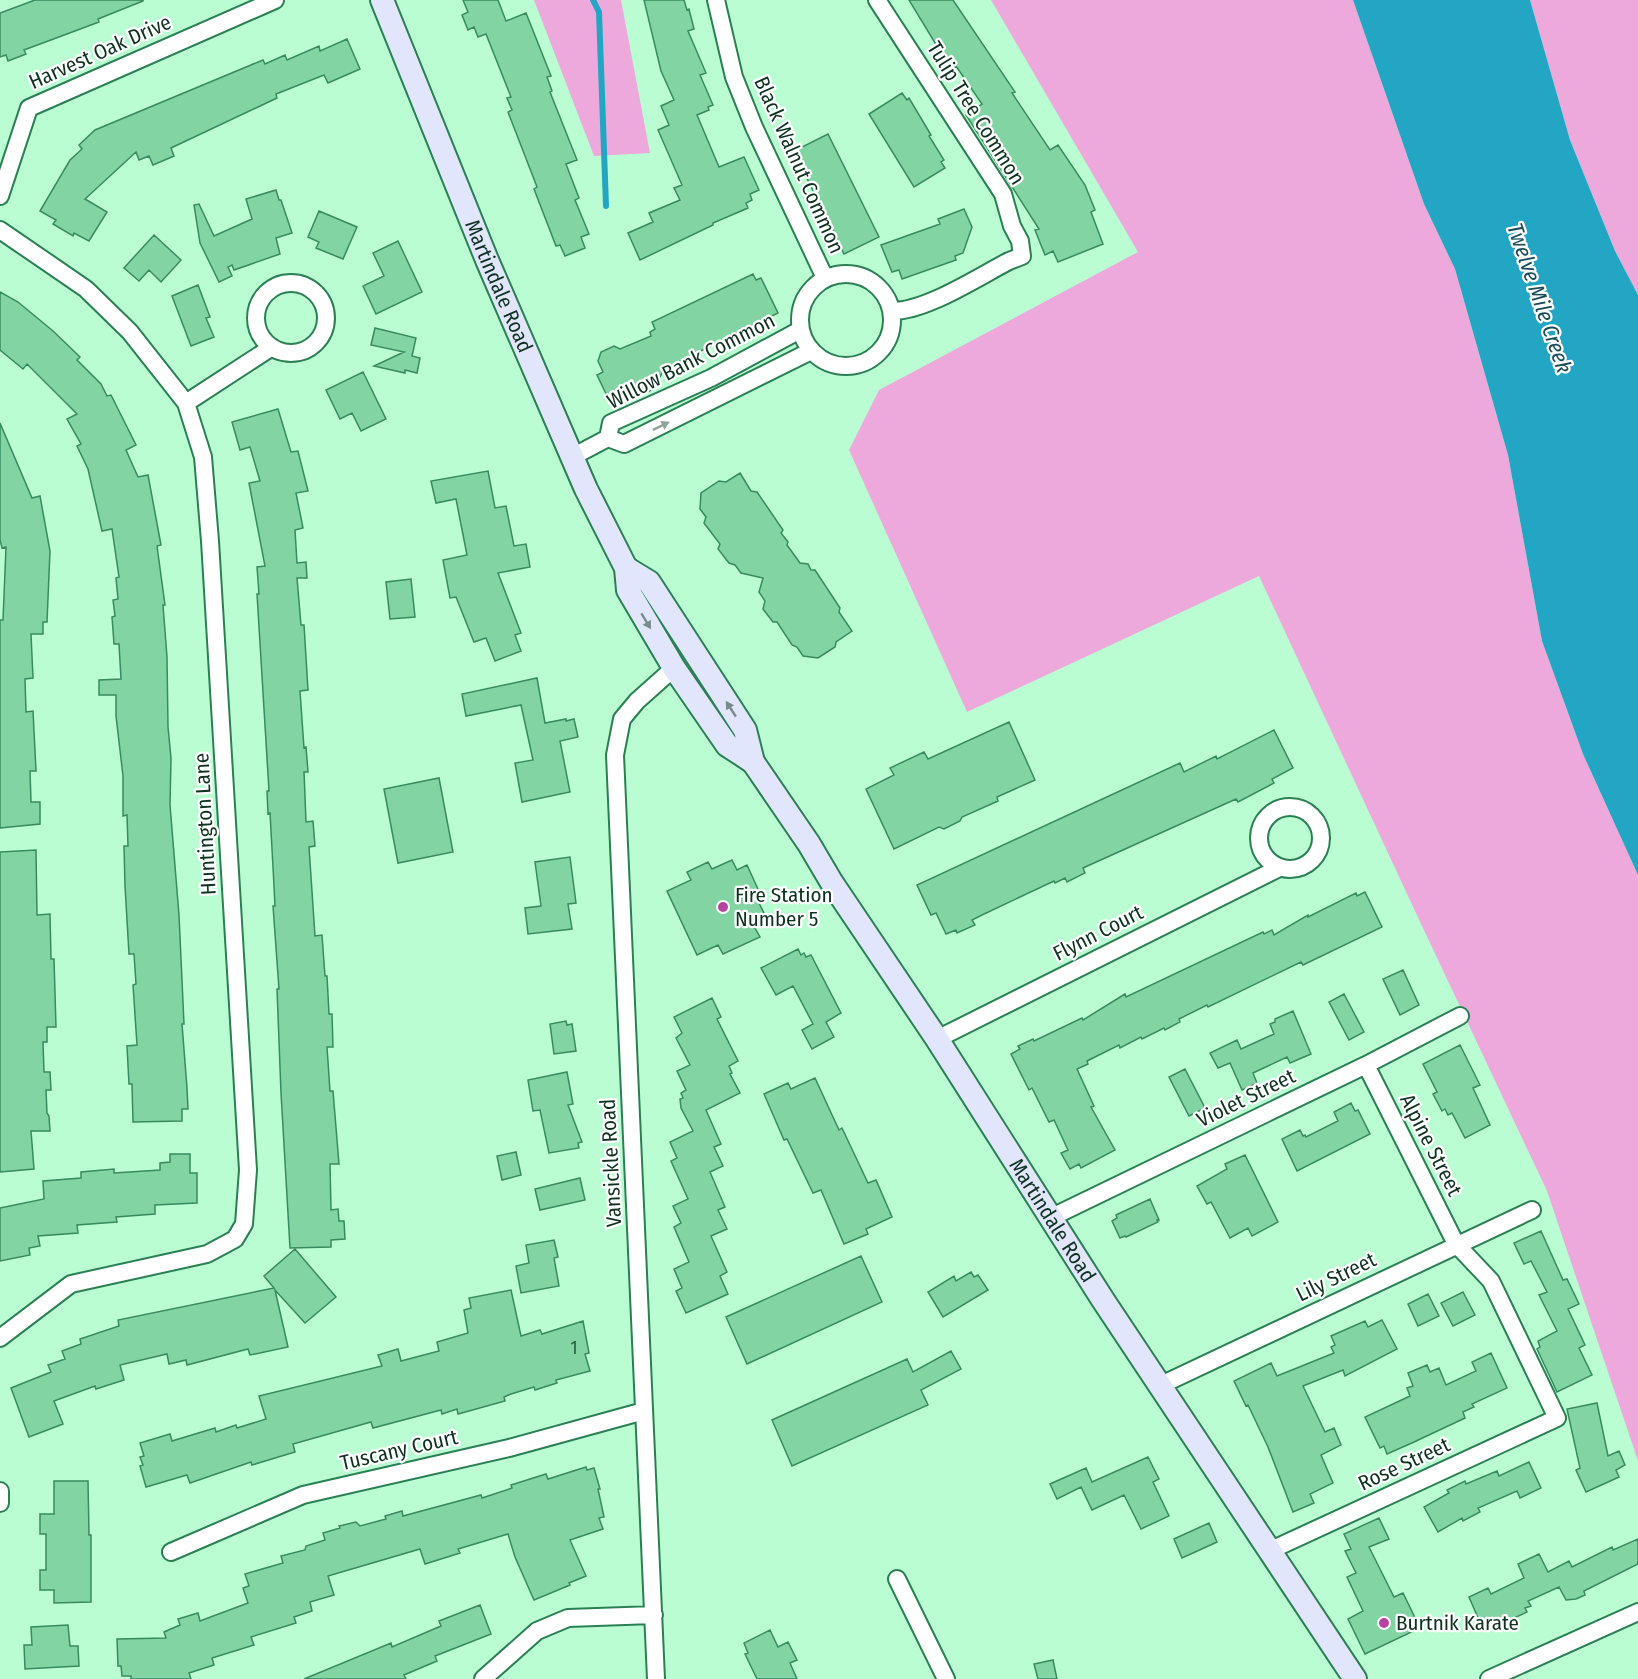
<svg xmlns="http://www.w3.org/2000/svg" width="1638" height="1679" viewBox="0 0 1638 1679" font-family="'Fira Sans Condensed',sans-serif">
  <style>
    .green { fill: #eda9db }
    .water { fill: #22a6c3 }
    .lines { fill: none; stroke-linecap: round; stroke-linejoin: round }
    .stream { stroke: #22a6c3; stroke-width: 6 }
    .building { fill: #82d5a3; stroke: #378b5e; stroke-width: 1.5 }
    .street-casing { stroke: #2a8053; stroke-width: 20 }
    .secondary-casing { stroke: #2a8053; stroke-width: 26 }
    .street { stroke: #fff; stroke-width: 16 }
    .secondary { stroke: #e2e6fc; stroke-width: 22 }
    .oneway { fill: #93a39a }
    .oneway2 { fill: #788c8e }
    .poi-dot { fill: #b7459f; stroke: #fff; stroke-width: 2 }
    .labels { text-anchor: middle; stroke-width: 4.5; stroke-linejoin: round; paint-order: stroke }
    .number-label { font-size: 18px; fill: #2b5b40 }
    .street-label { font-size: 21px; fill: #0e321f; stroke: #fff }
    .poi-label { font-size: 21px; fill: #0e321f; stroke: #fff; text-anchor: start }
    .water-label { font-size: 22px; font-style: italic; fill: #194c58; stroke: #fff }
  </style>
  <rect width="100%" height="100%" fill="#bbfdd3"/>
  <path class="green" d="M534 0H621L650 153 594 156Z
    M991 0H1353L1424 204 1455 269 1508 455 1542 641 1583 754 1638 875V1461L1547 1191 1422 926 1259 576 967 712 849 450 879 390 1138 252Z
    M1530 0H1638V295L1615 251 1570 140Z"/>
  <path class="water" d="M1353 0H1530L1570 140 1615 251 1638 295V875L1583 754 1542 641 1508 455 1455 269 1424 204Z"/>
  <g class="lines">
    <path class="stream" d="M593 0 599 12 606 206"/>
  </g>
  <path class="building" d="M35 0H143V1L98 19 99 22 24 50 26 54 8 61 6 55 0 57V13Z
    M463 0H498L506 21 526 13 551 76 547 77 552 91 550 92 577 160 566 164 579 198 575 200 589 234 581 237 585 248 565 256 560 245 556 246 534 189 537 187 508 112 512 110 507 98 511 97 486 34 478 37 474 27 468 30 462 15 468 12Z
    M644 0H684L687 10 689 9 694 29 688 31 706 73 700 75 713 105 708 107 709 110 697 115 719 167 744 157 759 190 750 194 752 200 746 203 748 208 713 223V225L640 260 628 233 653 222 649 213 680 200 674 188 682 185 658 130 669 125 661 106 674 100 661 71Z
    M909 0H953L1015 92 1012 93 1050 150 1058 145 1085 185 1095 210 1091 212 1103 244 1058 262 1053 251 1045 255 1035 230 1039 229 966 115 982 104 956 66 943 74 933 56 940 51Z
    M347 39 360 69 328 83 324 75 276 94 277 98 171 148 174 156 153 165 149 156 139 160 136 152 85 199 107 212 89 241 74 233 73 236 53 224 56 220 40 211 70 160 82 149 79 145 95 130 263 60 265 64 285 55 287 60 319 46 320 51Z
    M902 93 907 100 909 98 931 135 929 136 944 160 941 162 945 168 914 187 869 114Z
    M828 134 879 237 844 254 823 210 812 195 814 193 794 151Z
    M276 190 279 200H281L292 233 276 238 280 254 234 270 232 265 228 267 232 276 219 282 200 243 194 205 199 204 214 236 252 219 246 199Z
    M964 209 972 227 963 253 955 256 956 260 902 279 899 270 892 272 881 245 940 224 938 219Z
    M319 211 357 227 343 259 316 248 319 242 308 237Z
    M154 235 181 260 161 282 149 270 139 281 124 268Z
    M398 241 422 292 376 314 363 286 384 276 373 253Z
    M753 274 756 280 761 278 778 313 664 369 654 389 621 404 609 400 597 375 603 372 598 361 601 352 614 346 620 349 651 336 650 332 655 329 652 322Z
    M198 285 210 317 206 318 214 337 191 346 172 296Z
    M0 292 18 302 53 331 80 357 77 360 101 384 107 396 111 395 136 445 126 450 138 477 148 475 161 545 157 546 165 605H163L167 657 168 727 171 758 170 805 179 915 184 1024H182L187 1088 188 1109H182V1121L133 1122 132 1084H129L127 1046 137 1045 133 985 136 984 134 954H129L125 886 124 846H128L127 815 123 816V776L116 716V695H99V680L121 679 119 644H114L112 617 115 616 113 600 118 599 116 578 119 577 112 529 102 531 88 469 77 446 81 444 67 419 77 414 27 364 23 369 0 350Z
    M375 328 416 338 412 356 420 358 417 373 405 370V373L374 366 404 352 371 345Z
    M363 372 386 419 361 431 352 413 340 419 326 390Z
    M278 409 291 452 298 451 308 491 296 493 303 528 295 530 297 563 306 562 307 578H297L301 625H304L308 690 300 691 304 748 306 747 308 772H304L306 822 313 821 315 846 309 847 315 936 322 935 325 976H327L329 1014H332L333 1047H327L330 1091H333L339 1164H330L331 1210 338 1209 339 1221H344L345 1239 331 1240V1247L290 1248 281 1093 277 989H279L273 906H275L273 867 270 813 268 814 267 791H269L257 594H259L257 567 265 566 249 483 260 481 250 447 240 450 232 422Z
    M0 423 32 498 40 496 50 551 47 622H43V634H31L33 678 25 679 26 712 33 711 36 771H30L31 802H40V824L0 828V620H3L6 547 2 548 0 540Z
    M488 471 495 508 506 506 514 546 526 544 530 567 498 573 521 633 515 635 521 651 495 661 486 638 474 642 456 597 450 598 443 560 467 555 456 499 436 503 431 481Z
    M740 473 751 491 757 492 783 530 781 533 788 542 787 545 800 563 808 564 811 570H815L840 608 839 612 852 631 836 642 835 647 818 658 803 656 797 647 792 645 777 622H773L763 609 765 601 759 592 763 578 741 573 735 565 729 563 718 549 720 544 704 523 706 517 700 509 701 493 719 481 726 482Z
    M411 579 415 617 390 619 386 582Z
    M537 678 545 723 566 719V721L574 719 578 737 560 741 570 792 522 802 515 763 533 760 521 705 466 716 462 694Z
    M1009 722 1035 780 997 797 998 801 962 817 960 821 944 829 939 827 894 849 866 789 894 775 890 768 924 752 928 759Z
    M1274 730 1293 768 1272 779 1274 783 1238 802 1236 799 1083 868 1085 873 1067 882 1065 878 1055 883 1054 881 982 915 972 920 975 925 957 933 956 930 946 934 936 913 931 915 917 885 1180 763 1184 772 1216 756 1217 759Z
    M439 778 453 852 398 863 384 789Z
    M36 850 37 915 50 914 51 959H54L56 1027H47V1042H43L44 1072H50L51 1090H46L47 1113 49 1116 50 1131H31L34 1169 0 1172V852Z
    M570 857 576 903 568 904 572 929 528 934 525 908 541 906 535 862Z
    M732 860 737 870 747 865 758 889 753 891 768 921 755 928 760 937 723 954 718 945 697 955 667 891 691 880 687 872 708 862 712 869Z
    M1365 892 1382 927 1303 965 1301 962 1208 1007 1207 1005 1179 1019 1180 1022 1165 1030 1164 1028 1142 1039 1141 1037 1120 1048 1119 1045 1087 1061 1088 1064 1077 1069 1094 1106 1091 1107 1115 1150 1081 1168 1079 1164 1070 1169 1061 1153 1068 1150 1054 1120 1049 1122 1032 1088 1029 1090 1011 1054 1020 1049 1018 1046 1033 1039 1034 1041 1082 1018 1083 1020 1125 994 1126 997 1263 932 1264 934 1272 930 1274 935 1308 915V917L1356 893 1357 896Z
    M798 949 801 955 804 953 806 957 811 955 841 1013 826 1022 834 1037 812 1049 802 1030 813 1024 793 986 776 995 761 968Z
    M1403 970 1419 1005 1400 1015 1383 979Z
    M1344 994 1364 1032 1349 1040 1329 1002Z
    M712 998 721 1017 717 1019 738 1061 729 1066 732 1073 730 1074 740 1093 706 1110 721 1144 714 1147 723 1166 710 1172 725 1207 718 1210 727 1229 711 1236 727 1272 720 1276 728 1294 686 1313 676 1291 682 1288 674 1269 689 1262 674 1227 681 1223 673 1206 688 1199 671 1161 677 1158 670 1142 693 1131 681 1108 680 1099 683 1098 681 1093 686 1090 677 1071 690 1065 676 1038 682 1033 674 1017Z
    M1293 1011 1311 1054 1290 1063 1287 1057 1253 1073 1257 1083 1242 1090 1230 1063 1218 1068 1210 1053 1237 1040 1241 1049 1274 1034 1270 1024 1275 1022V1019Z
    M566 1021 567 1025 572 1024 576 1051 554 1054 550 1024Z
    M1460 1045 1480 1085 1473 1088 1490 1125 1465 1138 1452 1113 1448 1115 1445 1109 1442 1111 1433 1094 1437 1092 1423 1064Z
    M1185 1069 1205 1108 1189 1116 1169 1077Z
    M567 1072 573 1104 568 1105 582 1142 578 1143 579 1148 549 1153 540 1110 533 1111 528 1080Z
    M815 1078 839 1130 842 1128 868 1183 876 1180 892 1217 866 1229 868 1234 844 1244 821 1190 813 1193 787 1139 784 1140 764 1094 788 1083 791 1089Z
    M1351 1103 1355 1111 1358 1110 1370 1134 1297 1171 1282 1139 1300 1130 1303 1136 1305 1135 1306 1137 1338 1121 1334 1112Z
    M516 1152 521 1175 502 1180 497 1156Z
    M170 1154H190V1173H197V1203L155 1205V1214L116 1217 117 1222 77 1225 78 1233 38 1236 40 1246 29 1248 30 1255 0 1261V1208L44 1199 43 1181 81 1178V1172L114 1169V1173L160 1170V1163L170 1162Z
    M1245 1155 1278 1222 1252 1236 1248 1228 1230 1238 1211 1202 1207 1204 1197 1186 1227 1169 1225 1164Z
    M580 1178 585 1200 540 1210 535 1189Z
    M1150 1199 1159 1220H1157L1158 1222 1126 1237 1125 1236 1120 1238 1112 1221 1117 1218 1116 1215Z
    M1541 1231 1563 1280 1567 1279 1579 1304 1568 1309 1585 1345 1579 1348 1592 1375 1557 1392 1537 1349 1540 1347 1538 1341 1557 1331 1539 1295 1547 1292 1531 1261 1524 1264 1514 1243Z
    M554 1240 558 1257 554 1258 559 1286 521 1293 516 1266 529 1263 526 1245Z
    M295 1249 336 1297 305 1323 275 1290 288 1347 250 1355 248 1349 187 1365 186 1360 169 1364 167 1354 120 1365 124 1380 96 1389 95 1386 54 1401 63 1424 29 1437 11 1388 51 1372 48 1365 65 1359 62 1351 81 1344 80 1339 119 1326 118 1320 274 1288 264 1276Z
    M861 1256 882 1302 747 1364 726 1317Z
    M971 1272 974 1277 978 1275 988 1290 943 1317 928 1292 954 1276 956 1281Z
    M511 1290 521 1336 540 1330 542 1334 583 1321 589 1353 585 1354 590 1371 556 1380 557 1383 535 1390 534 1387 511 1394 504 1397 505 1401 458 1414 457 1409 442 1414 441 1410 373 1428 371 1422 293 1444 295 1452 252 1465 251 1462 190 1483 187 1475 146 1487 140 1466 143 1465 140 1457 144 1456 140 1443 170 1434 172 1441 215 1428 216 1432 236 1425 237 1428 266 1419 259 1396 382 1366 378 1355 398 1349 401 1361 439 1351 437 1342 468 1333 464 1310 471 1308 469 1298Z
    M1463 1292 1475 1315 1453 1326 1441 1303Z
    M1428 1294 1439 1316 1418 1326 1408 1304Z
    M1382 1320 1397 1349 1345 1376 1343 1370 1303 1386 1325 1432 1334 1428 1341 1445 1321 1455 1333 1483 1310 1494 1314 1503 1293 1512 1268 1447 1248 1405 1246 1406 1234 1381 1271 1363 1277 1376 1334 1353 1331 1347 1335 1345 1331 1336 1365 1321 1368 1327Z
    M951 1351 961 1369 921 1390 928 1405 792 1466 772 1420 907 1359 913 1372Z
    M1491 1353 1507 1388 1472 1404 1474 1407 1463 1412 1465 1418 1414 1442 1387 1454 1384 1446 1380 1448 1365 1417 1410 1396 1407 1388 1413 1386 1408 1373 1427 1365 1430 1372 1439 1368 1446 1385 1476 1371 1472 1362Z
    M1597 1403 1608 1456 1619 1451 1625 1465 1616 1470 1619 1477 1586 1492 1576 1470 1580 1468 1567 1409Z
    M1148 1457 1159 1479 1153 1482 1169 1516 1141 1529 1124 1495 1092 1510 1081 1487 1057 1499 1050 1484 1086 1468 1092 1482Z
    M1529 1462 1541 1488 1520 1498 1517 1491 1478 1508 1480 1512 1463 1521 1462 1518 1438 1532 1424 1507 1449 1493 1447 1490 1465 1481 1466 1484 1497 1471 1499 1476Z
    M586 1467 587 1470 594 1468 600 1489H598L604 1517 599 1518 603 1529 570 1540 586 1576 569 1583 570 1585 534 1600 515 1557 508 1534 458 1549 460 1553 425 1564 420 1549 328 1576 334 1595 310 1602 312 1611 294 1617 296 1623 251 1637 254 1645 212 1658 214 1665 189 1673 191 1679H131V1676H122L121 1666H118L117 1639 166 1638 164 1632 180 1625 178 1619 198 1613 200 1621 248 1603 243 1588 249 1586 245 1574 283 1563 281 1556 305 1550 306 1546 325 1540 323 1533 340 1528 339 1526 356 1522 360 1526 386 1519 385 1516 402 1511 403 1516 481 1495 482 1498 512 1488 511 1485 546 1474 548 1479Z
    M54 1481H88L89 1535H91V1602L54 1603V1590H40V1570H46V1534H40V1514H54Z
    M1379 1518 1389 1539 1369 1547 1394 1597 1403 1593 1420 1628 1365 1654 1348 1619 1363 1611 1347 1577 1356 1573 1345 1551 1351 1549 1344 1534Z
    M1209 1523 1217 1542 1182 1558 1174 1539Z
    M1638 1539V1564L1584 1591 1585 1595 1576 1599 1566 1600 1559 1587 1528 1601 1531 1606 1525 1608 1527 1612 1495 1627 1493 1622 1482 1627 1469 1597 1488 1588 1491 1594 1524 1578 1518 1564 1539 1554 1548 1572 1569 1561 1572 1567 1612 1547 1613 1550Z
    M480 1605 491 1634 435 1656 437 1661 404 1675 406 1679H304L391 1643 392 1647 441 1626 439 1621Z
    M68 1625 70 1646H78L79 1666 25 1669 24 1645H32L31 1627Z
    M770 1630 778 1647 788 1642 797 1660 790 1663 797 1679H757L745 1654 748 1653 744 1643Z
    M1053 1660 1057 1679H1038L1034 1664Z"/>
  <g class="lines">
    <g class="street-casing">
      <path id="street" d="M716 0 734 77 754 127 825 278
        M877 0 1003 194 1012 226 1020 241 1022 256 1009 261C978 277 925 312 891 311
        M0 196 29 108 275 0
        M0 230 86 289 130 332 186 403 203 457 210 541 248 1170 244 1224 235 1239 207 1254 71 1284 0 1338
        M800 320a46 46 0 1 1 92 0a46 46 0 1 1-92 0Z
        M256 318a35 35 0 1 1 70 0a35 35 0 1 1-70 0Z
        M186 403 272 347
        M608 438 624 444 811 351
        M572 457 608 438 611 423 711 378 800 330
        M1259 838a31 31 0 1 1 62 0a31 31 0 1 1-62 0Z
        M937 1039 1279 868
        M1050 1218 1366 1065 1460 1016
        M1161 1385 1532 1210
        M0 1491V1503
        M1269 1551 1557 1418 1491 1281 1456 1244 1366 1065
        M171 1552 303 1495 509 1448 644 1411
        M897 1579 946 1679
        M483 1679 537 1631 568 1618 654 1615
        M656 1679 615 755 622 719 637 701 674 668
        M1489 1679 1638 1612"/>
    </g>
    <g class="secondary-casing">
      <g id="secondary">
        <path id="s1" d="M382 0 487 260 586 489 626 568 628 590 674 668 727 745 753 762"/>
        <path id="s2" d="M626 568 649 582 745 730 753 762 809 844 832 883 937 1039 1103 1300 1355 1679"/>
      </g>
    </g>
    <use href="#street" class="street"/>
    <use href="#secondary" class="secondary"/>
  </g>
  <defs><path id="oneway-solid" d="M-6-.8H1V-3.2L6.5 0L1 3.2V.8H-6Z" transform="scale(1.5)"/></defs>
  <use class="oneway" href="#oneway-solid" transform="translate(661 426) rotate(-26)"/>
  <g class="oneway2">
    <use href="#oneway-solid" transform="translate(646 621) rotate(59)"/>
    <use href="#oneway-solid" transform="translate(731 709) rotate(-123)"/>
  </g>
  <g class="poi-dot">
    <circle cx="723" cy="907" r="6"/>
    <circle cx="1384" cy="1623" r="6"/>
  </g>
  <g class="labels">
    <g class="number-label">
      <text x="574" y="1354">1</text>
    </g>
    <g class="street-label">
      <text transform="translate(100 52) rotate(-24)" y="7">Harvest Oak Drive</text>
      <text transform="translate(976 113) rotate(58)" y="7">Tulip Tree Common</text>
      <text transform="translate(799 165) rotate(66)" y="7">Black Walnut Common</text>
      <text dy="7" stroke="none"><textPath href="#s1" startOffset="309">Martindale Road</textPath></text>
      <text transform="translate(691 361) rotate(-27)" y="7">Willow Bank Common</text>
      <text transform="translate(205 824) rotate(-93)" y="7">Huntington Lane</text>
      <text transform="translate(1098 933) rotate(-27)" y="7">Flynn Court</text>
      <text transform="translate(1246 1098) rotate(-26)" y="7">Violet Street</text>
      <text transform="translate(1431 1145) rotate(63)" y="7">Alpine Street</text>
      <text transform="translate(611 1163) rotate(-93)" y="7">Vansickle Road</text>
      <text dy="7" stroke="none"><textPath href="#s2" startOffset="784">Martindale Road</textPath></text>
      <text transform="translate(1336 1277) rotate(-26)" y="7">Lily Street</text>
      <text transform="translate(399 1450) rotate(-13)" y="7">Tuscany Court</text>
      <text transform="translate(1404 1464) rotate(-25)" y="7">Rose Street</text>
    </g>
    <g class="poi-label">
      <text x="735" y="902">Fire Station<tspan x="735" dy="24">Number 5</tspan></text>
      <text x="1396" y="1630">Burtnik Karate</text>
    </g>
    <g class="water-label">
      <text transform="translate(1540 298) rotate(71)" y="8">Twelve Mile Creek</text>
    </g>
  </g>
</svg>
